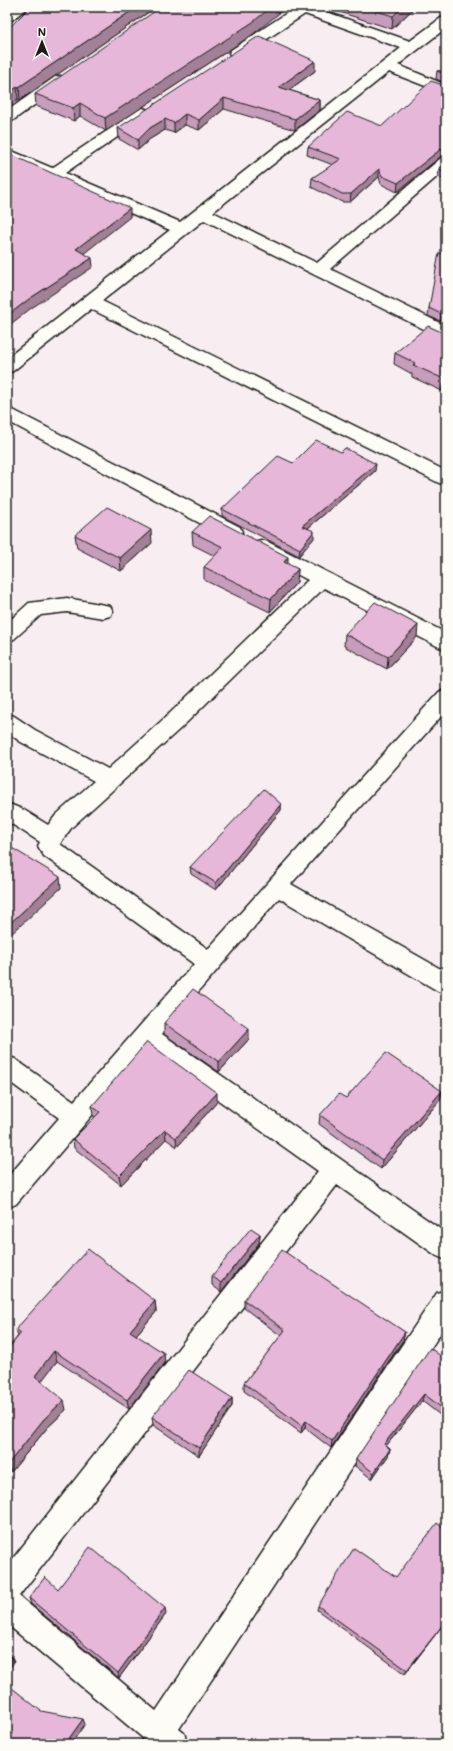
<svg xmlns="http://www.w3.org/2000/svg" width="453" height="1751" viewBox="0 0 453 1751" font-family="Mali,sans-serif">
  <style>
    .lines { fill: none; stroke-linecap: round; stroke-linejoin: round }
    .street-casing { stroke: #1c1c1c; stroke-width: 3 }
    .street { fill: #fdfcf7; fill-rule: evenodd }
    .wall { fill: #c69dbb; stroke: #1c1c1c }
    .shaded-wall { fill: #a18098; stroke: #1c1c1c }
    .building { fill: #e6b7d9; stroke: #1c1c1c }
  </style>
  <rect width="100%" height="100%" fill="#f8eef1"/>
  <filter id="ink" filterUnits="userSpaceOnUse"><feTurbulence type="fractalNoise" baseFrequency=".025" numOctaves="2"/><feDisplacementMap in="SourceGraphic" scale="8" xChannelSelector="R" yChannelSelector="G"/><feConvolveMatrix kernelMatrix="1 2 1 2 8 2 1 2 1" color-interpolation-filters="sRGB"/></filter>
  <g filter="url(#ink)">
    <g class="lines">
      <g class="street-casing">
        <path id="street" d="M12 7H28L12 20 7 21V10Z
          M291 7H312L410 41 441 18 446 17V28L398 65 446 85V94L389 72 213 212 317 263 441 158 446 156V169L330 269 446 326V338L440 337 204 220 102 301 446 471V485L439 483 91 309 13 371 7 373V358L170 230 7 160V149L52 168 138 110 143 108 148 110 151 113 148 116 65 173 180 222 401 48 305 14 241 56 236 57 231 56 229 53 231 50 293 9Z
          M60 76 65 77 67 80 65 83 12 121 7 123V111L55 77Z
          M7 408 13 410 240 527 242 532 240 537 233 539 226 537 7 421Z
          M261 540 268 542 446 633V649L439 647 324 588 182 727 72 827 63 839 60 844 208 949 439 692 446 689V711L291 884 446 972V994L438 991 279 898 162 1034 446 1233V1260L437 1256 337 1185 19 1596 156 1711 437 1293 446 1290V1325L179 1729 184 1733 188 1744H150L7 1624V1566L318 1171 148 1050 16 1204 7 1208V1178L59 1118 7 1080V1056L15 1059 74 1101 194 964 44 856 38 846 40 842 7 821V803L24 810 48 825 56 815 94 781 21 742 7 732V714L14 716 35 730 108 769 168 715 308 580 254 552 251 547 254 542Z
          M67 598 110 606 113 611 110 616 103 618 67 612 41 615 14 639 7 641V623L29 603Z"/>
      </g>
      <use href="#street" class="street"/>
    </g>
    <path class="wall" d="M30 7H156L20 100 18 99 7 108V30Z
      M324 7H415L392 29Z
      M252 35 106 131 80 116 74 121 36 106 35 94Z
      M315 71 289 90 320 100V110L295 130 224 109 199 130 185 125 174 133 165 130 150 139 138 150 119 139 118 128Z
      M437 71H446V83L436 79Z
      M446 86V155L440 157 397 192 381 184 379 177 350 202H342L311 187 312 178 333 165 307 155 308 147 382 126Z
      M446 163V180L438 177 439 169Z
      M446 254V318L440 321 428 316 429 308Z
      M446 334V387L442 391 412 377V374L394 364 395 353Z
      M293 463 375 471 308 528 314 538 299 556 222 516V509Z
      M192 532 298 569 297 582 270 612 204 580V567L215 556 193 545Z
      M75 535 152 543 121 571 77 548Z
      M345 634 417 637 387 669 344 646Z
      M281 804V810L216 890 191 874 190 867Z
      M164 1023 249 1039 219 1072 164 1034Z
      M442 1091 440 1100 381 1169 319 1124 320 1115 346 1098Z
      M217 1102 177 1147 166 1139 121 1185 74 1148 73 1139 95 1117 93 1116 92 1106Z
      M260 1234 259 1243 221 1292 212 1285V1276Z
      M244 1300 405 1332 403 1340 331 1448 305 1428 301 1433 244 1391V1383L281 1336 244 1308Z
      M155 1301 156 1312 136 1335 165 1363 129 1409 57 1361 41 1381 66 1410 47 1428 11 1472 7 1469V1350L18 1336 16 1329Z
      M446 1360V1407L440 1415 422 1401 386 1446 390 1449 388 1456 372 1479 355 1466 356 1459Z
      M232 1398V1406L199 1456 153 1425 152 1417Z
      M446 1530V1629L442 1626 405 1674 317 1610 318 1606 396 1577Z
      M58 1589 166 1614 119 1678 31 1604 29 1598Z"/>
    <path class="shaded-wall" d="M137 7H156L20 100 19 87Z
      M271 7H287L252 35 106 131 105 118Z
      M402 7H415L392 29 393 16Z
      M315 61V71L279 97V87Z
      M17 87 18 99 7 108V95Z
      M224 98V109L199 130V120Z
      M320 100V110L295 130V119Z
      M80 103V116L74 121 73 108Z
      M185 114V125L174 133V123Z
      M165 119V130L150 139 138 150V140L150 128Z
      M446 147V155L440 157 397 192 398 183 441 149Z
      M379 169V177L350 202 351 194Z
      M130 208V217L77 259 76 249Z
      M92 258 93 267 30 309 7 327V316L29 299Z
      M446 311V318L440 321 441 314Z
      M446 377V387L442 391 444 379Z
      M376 464 375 471 302 533V526Z
      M151 530 152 543 121 571 120 558Z
      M314 531V538L299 556 300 549Z
      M288 557V570L284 562Z
      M298 569 297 582 270 612 271 599Z
      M418 625 417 637 387 669 388 657Z
      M281 804V810L216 890V883Z
      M60 877 61 888 7 938V926Z
      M249 1029V1039L219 1072V1062Z
      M442 1091 440 1100 381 1169 382 1160Z
      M217 1093V1102L177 1147 176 1138Z
      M165 1130 166 1139 121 1185 119 1176Z
      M260 1234 259 1243 221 1292V1283Z
      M155 1301 156 1312 131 1341 130 1331Z
      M405 1332 403 1340 331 1448 332 1441Z
      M54 1351 57 1361 38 1386 35 1376Z
      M164 1353 165 1363 129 1409 127 1400Z
      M424 1394 422 1401 382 1451 384 1444Z
      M232 1398V1406L199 1456V1448Z
      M64 1400 66 1410 47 1428 11 1472 8 1464 44 1419Z
      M446 1403V1407L440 1415 442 1408Z
      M306 1421 305 1428 301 1433 302 1426Z
      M390 1449 388 1456 372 1479 374 1473Z
      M165 1608 166 1614 119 1678 118 1673Z
      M445 1622 442 1626 405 1674 407 1670Z
      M11 1656 14 1662 7 1672V1662Z
      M83 1719 85 1724 71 1744H65Z"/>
    <path class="building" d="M30 7H137L19 87H17L7 95V30Z
      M161 7H271L253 22 105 118 80 103 73 108 35 94Z
      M364 7H402L393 16Z
      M259 36 315 61 279 87 320 100 295 119 224 98 199 120 185 114 174 123 165 119 150 128 138 140 118 128Z
      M437 71H446V75Z
      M431 81 446 86V147L441 149 398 183 382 176 379 169 351 194H342L312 178 341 159 308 147 347 112 382 126Z
      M7 153 130 208 76 249 92 258 29 299 7 316Z
      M446 163V172L439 169Z
      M439 253 446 254V311L441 314 429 308Z
      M428 326 446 334V377L444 379 413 365 415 363 395 353Z
      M316 440 341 452 345 448 376 464 302 526 314 531 300 549 222 509 278 456 293 463Z
      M107 507 151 530 120 558 75 535Z
      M209 516 288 557 284 562 298 569 271 599 204 567 223 547 192 532Z
      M375 602 418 625 388 657 345 634Z
      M264 789 281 804 216 883 190 867Z
      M7 845 60 877 7 926Z
      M193 989 249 1029 219 1062 164 1023Z
      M147 1042 217 1093 176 1138 165 1130 119 1176 73 1139 100 1112 92 1106Z
      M386 1053 442 1091 382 1160 320 1115 339 1094 346 1098Z
      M251 1228 260 1234 221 1283 212 1276Z
      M88 1249 155 1301 130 1331 164 1353 127 1400 54 1351 35 1376 64 1400 44 1419 8 1464 7 1463V1350L21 1333 16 1329Z
      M282 1250 405 1332 332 1441 306 1421 302 1426 244 1383 285 1330 244 1300Z
      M430 1348 446 1360V1403L442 1408 424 1394 384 1444 390 1449 374 1473 356 1459Z
      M189 1370 232 1398 199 1448 152 1417Z
      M437 1523 446 1530V1623L445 1622 407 1670 318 1606 354 1548 396 1577Z
      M90 1547 165 1608 118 1673 29 1598 45 1577 58 1589Z
      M7 1653 11 1656 7 1662Z
      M7 1684 41 1711 83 1719 65 1744H7Z
      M143 1738 150 1744H138Z"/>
  </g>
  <rect width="453" height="1751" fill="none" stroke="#fdfcf7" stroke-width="24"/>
  <rect x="12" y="12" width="429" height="1727" fill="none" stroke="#1c1c1c" stroke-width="1.5" filter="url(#ink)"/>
  <g transform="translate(42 42)" stroke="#fdfcf7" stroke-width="3" paint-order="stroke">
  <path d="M0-3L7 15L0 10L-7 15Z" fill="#1c1c1c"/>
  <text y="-6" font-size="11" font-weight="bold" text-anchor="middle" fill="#1c1c1c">N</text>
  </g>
</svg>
